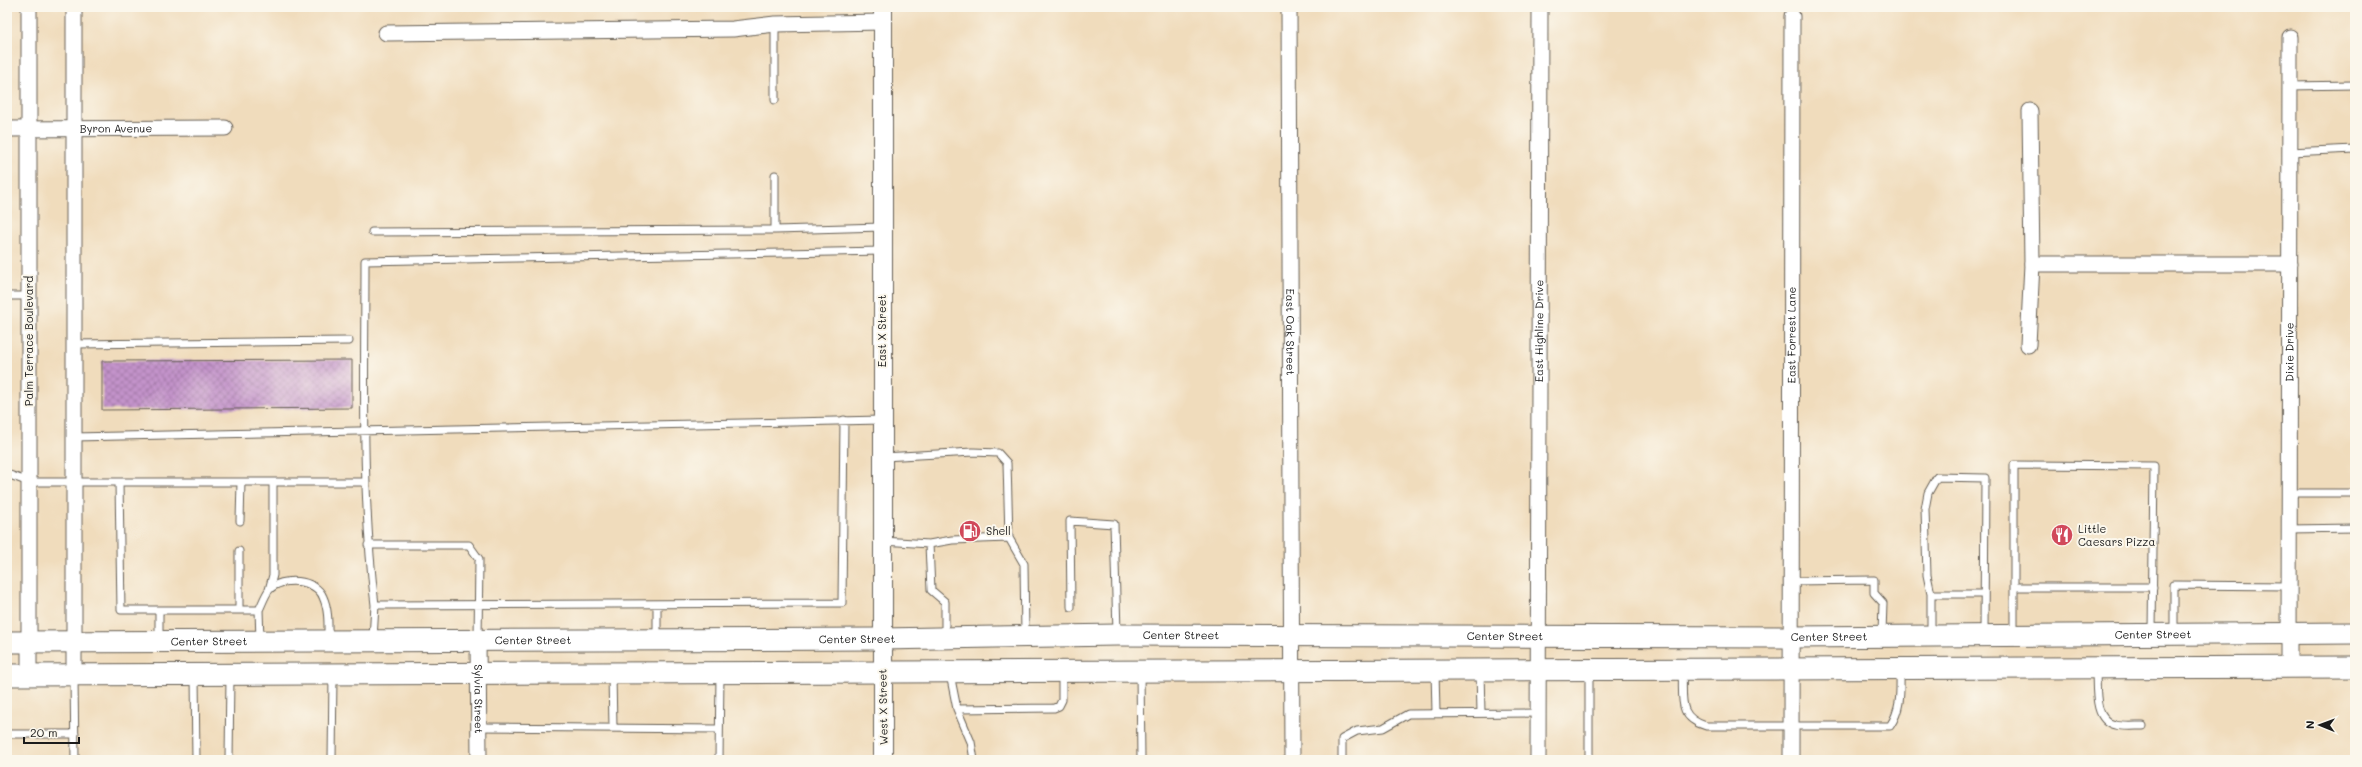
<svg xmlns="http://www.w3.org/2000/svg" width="2362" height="767" viewBox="0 0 2362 767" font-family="Mali,sans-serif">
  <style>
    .building { fill: url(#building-cross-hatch) }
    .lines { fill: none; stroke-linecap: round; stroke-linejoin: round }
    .service-casing { stroke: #665f54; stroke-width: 9 }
    .minor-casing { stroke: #665f54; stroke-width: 17 }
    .tertiary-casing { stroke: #665f54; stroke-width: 20 }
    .secondary-casing { stroke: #665f54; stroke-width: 23 }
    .service { stroke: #fff; stroke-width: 7 }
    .minor { stroke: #fff; stroke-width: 15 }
    .tertiary { stroke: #fff; stroke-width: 18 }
    .secondary { stroke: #fff; stroke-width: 21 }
    .labels { text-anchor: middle; stroke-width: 4; stroke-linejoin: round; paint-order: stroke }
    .street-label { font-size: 11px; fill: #1c1c1c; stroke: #fbf7ec }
    .poi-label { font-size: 11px; fill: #1c1c1c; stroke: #fbf7ec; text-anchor: start }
  </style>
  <defs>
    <pattern id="building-cross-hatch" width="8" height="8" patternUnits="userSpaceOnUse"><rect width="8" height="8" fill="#c393ca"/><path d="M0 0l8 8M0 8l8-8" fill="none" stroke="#9e77a3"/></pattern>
  </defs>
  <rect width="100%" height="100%" fill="#fbf7ec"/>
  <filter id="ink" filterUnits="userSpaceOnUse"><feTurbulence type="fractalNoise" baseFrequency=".025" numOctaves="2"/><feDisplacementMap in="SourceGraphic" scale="8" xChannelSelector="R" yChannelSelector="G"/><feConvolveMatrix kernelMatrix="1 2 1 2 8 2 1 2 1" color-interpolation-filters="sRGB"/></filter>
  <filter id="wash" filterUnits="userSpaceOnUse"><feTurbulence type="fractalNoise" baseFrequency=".012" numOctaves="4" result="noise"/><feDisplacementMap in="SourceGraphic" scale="16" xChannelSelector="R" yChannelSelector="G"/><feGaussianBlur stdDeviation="0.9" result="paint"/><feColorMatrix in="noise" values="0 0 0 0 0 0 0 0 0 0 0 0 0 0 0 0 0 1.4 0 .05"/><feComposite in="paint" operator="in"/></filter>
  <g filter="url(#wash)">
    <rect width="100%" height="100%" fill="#f0dcbc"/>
    <g id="blocks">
      <path class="building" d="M352 360V408L102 410V361Z"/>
    </g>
  </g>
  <g filter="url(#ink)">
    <use href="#blocks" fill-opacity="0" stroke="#665f54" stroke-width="1"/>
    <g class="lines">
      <g class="service-casing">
        <path id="service" d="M2289 86 2355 85
          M775 100V24
          M2289 152 2355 149
          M775 230V175
          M372 232 775 230 882 227
          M7 296H29
          M74 344 349 341
          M844 420 842 603 375 605C361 491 365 376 365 261L882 251
          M74 437 882 420
          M883 457 973 452 998 453 1007 463 1009 538 1024 564 1025 635
          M7 474 29 482H366
          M119 482 121 610H259L260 640
          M2289 493H2355
          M240 521 241 482
          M2289 529 2355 528
          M883 541 929 544 931 590 945 602V636
          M929 544 952 540 1009 538
          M368 545H469L479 559 478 639
          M1791 581 1874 580V593L1883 603 1882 634
          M2014 587H2153
          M269 590 273 575V482
          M1931 594H1984
          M1071 607 1070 521 1114 524 1117 633
          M239 610V551
          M259 610C262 604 265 595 269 590 282 576 316 579 323 597 329 610 328 625 328 639
          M2014 633V465L2154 466 2152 632
          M2174 633V585L2289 586
          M1931 634V594L1927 575 1925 509 1928 493 1937 477 1985 478 1984 633
          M657 638V604
          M373 639 375 605
          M159 640V610
          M2096 670C2097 687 2093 721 2115 725 2123 727 2134 726 2143 726
          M1435 671 1436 713
          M1480 671 1481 713
          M1682 671C1684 697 1676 717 1706 726H1890C1902 708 1900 690 1900 670
          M1140 672 1141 760
          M950 674 957 709 1054 708 1059 706 1062 700V673
          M612 675 613 728
          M195 676 196 760
          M74 677 75 760
          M957 709 971 742 974 760
          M479 727 719 729
          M7 734H75
          M229 760 230 676
          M332 760 333 676
          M719 760 720 674
          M1342 760V739L1357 731 1383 728 1408 714 1538 713
          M1589 760V671"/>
      </g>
      <g class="minor-casing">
        <g id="minor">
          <path d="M29 7V675"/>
          <path d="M74 7V675"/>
          <path id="s1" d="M1289 7 1292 760"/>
          <path d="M386 33 733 29 775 24 883 22"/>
          <path d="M2030 111 2032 264"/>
          <path id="s2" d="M7 129 225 128"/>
          <path d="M2028 345 2032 264H2290"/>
          <path id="s3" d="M478 639 479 760"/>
          <path id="s4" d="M2289 667 2290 37"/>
          <path id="s5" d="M1538 760 1540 7"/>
          <path id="s6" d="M1791 760 1792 16"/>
        </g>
      </g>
      <g class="tertiary-casing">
        <path id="tertiary" d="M883 7V760"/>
      </g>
      <g class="secondary-casing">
        <g id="secondary">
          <path id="s7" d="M7 642 882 639 1117 635 1791 637 2355 633"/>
          <path d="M7 675 2355 667"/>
        </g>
      </g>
      <use href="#service" class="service"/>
      <use href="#minor" class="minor"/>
      <use href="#tertiary" class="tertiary"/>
      <use href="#secondary" class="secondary"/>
    </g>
  </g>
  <defs>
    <g id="fuel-disc" transform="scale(1.15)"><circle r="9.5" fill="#d1495b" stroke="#fbf7ec"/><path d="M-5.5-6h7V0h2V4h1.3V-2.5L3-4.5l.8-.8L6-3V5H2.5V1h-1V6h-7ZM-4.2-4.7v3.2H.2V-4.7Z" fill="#fff"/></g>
    <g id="restaurant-disc" transform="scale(1.15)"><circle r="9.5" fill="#d1495b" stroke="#fbf7ec"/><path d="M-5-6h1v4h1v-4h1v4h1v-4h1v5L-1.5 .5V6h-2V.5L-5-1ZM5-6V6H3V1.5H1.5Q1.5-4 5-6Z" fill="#fff"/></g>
  </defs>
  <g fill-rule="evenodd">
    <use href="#fuel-disc" x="970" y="531"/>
    <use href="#restaurant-disc" x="2062" y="535"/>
  </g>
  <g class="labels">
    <g class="street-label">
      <text dy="4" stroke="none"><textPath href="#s2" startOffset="109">Byron Avenue</textPath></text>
      <text transform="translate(882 331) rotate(-90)" y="4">East X Street</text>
      <text dy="4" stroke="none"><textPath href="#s5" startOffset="429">East Highline Drive</textPath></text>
      <text dy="4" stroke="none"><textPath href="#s1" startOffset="325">East Oak Street</textPath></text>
      <text dy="4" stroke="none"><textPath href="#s6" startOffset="425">East Forrest Lane</textPath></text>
      <text transform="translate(29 341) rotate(-90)" y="4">Palm Terrace Boulevard</text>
      <text dy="4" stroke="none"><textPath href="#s4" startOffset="315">Dixie Drive</textPath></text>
      <text dy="4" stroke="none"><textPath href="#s7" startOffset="2146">Center Street</textPath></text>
      <text dy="4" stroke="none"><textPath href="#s7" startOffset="1174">Center Street</textPath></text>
      <text dy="4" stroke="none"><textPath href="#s7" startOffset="1498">Center Street</textPath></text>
      <text dy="4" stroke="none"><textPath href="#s7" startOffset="1822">Center Street</textPath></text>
      <text dy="4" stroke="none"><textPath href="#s7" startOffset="526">Center Street</textPath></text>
      <text dy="4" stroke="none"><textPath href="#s7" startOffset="850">Center Street</textPath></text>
      <text dy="4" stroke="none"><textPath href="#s7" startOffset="202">Center Street</textPath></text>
      <text dy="4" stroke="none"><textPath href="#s3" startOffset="60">Sylvia Street</textPath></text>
      <text transform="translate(883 707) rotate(-91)" y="4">West X Street</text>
    </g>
    <g class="poi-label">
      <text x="2078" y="533">Little<tspan x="2078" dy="13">Caesars Pizza</tspan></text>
      <text x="986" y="535">Shell</text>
    </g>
  </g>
  <rect width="2362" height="767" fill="none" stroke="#fbf7ec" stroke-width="24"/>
  <g transform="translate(2320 725) rotate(271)" stroke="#fbf7ec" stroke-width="3" paint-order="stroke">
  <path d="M0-3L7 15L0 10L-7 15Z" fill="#1c1c1c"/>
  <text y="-6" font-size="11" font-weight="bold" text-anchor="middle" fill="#1c1c1c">N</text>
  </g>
  <path d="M24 737v6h55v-6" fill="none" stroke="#1c1c1c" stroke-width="2"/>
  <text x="30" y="737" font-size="12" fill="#1c1c1c" stroke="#fbf7ec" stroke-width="3" paint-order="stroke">20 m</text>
</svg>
